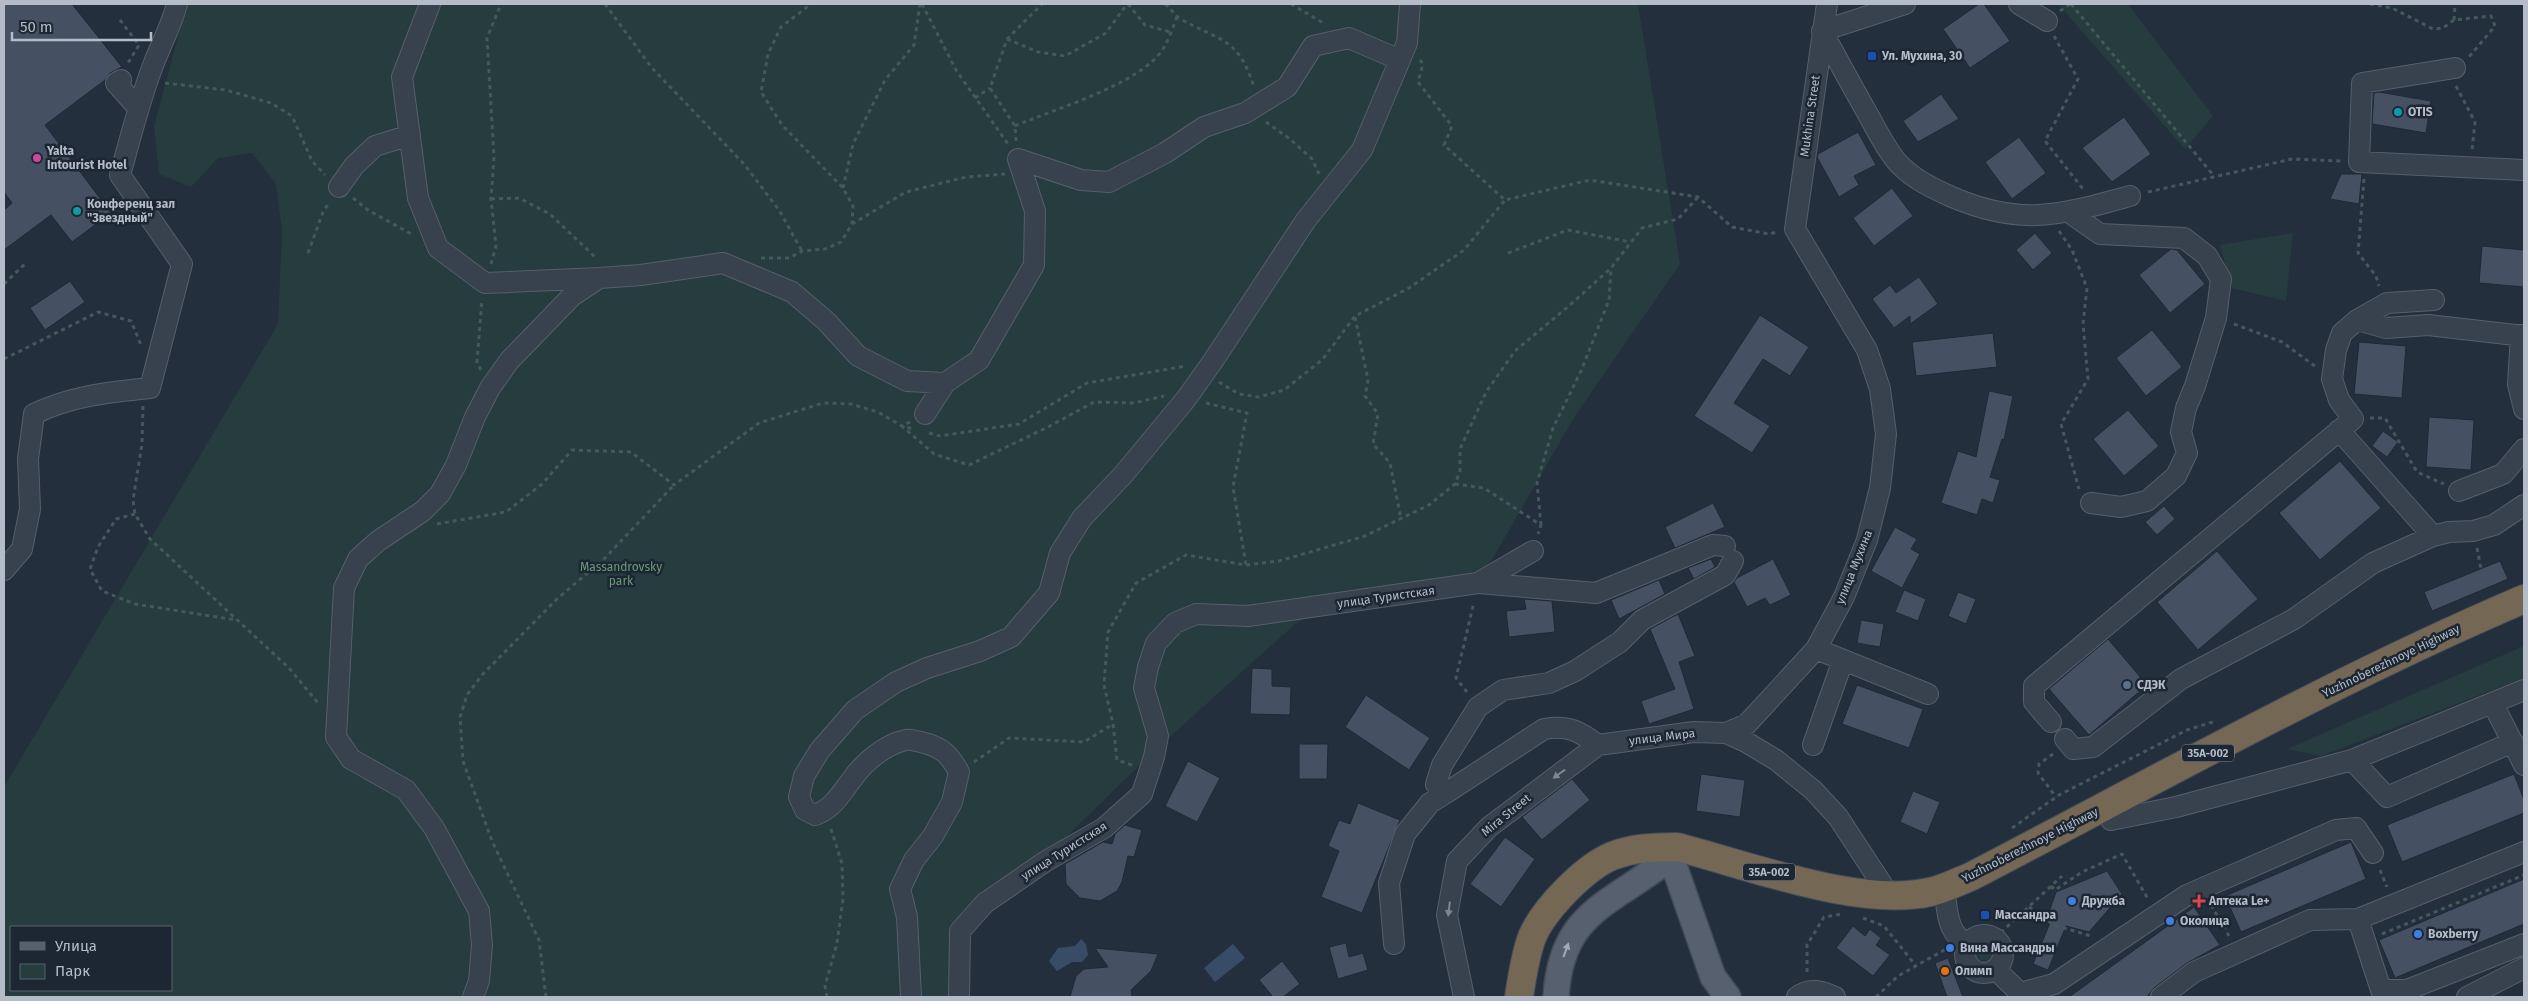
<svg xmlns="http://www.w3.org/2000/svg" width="2528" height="1001" viewBox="0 0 2528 1001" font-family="'Fira Sans',sans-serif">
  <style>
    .green { fill: #263c3f; fill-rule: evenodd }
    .water { fill: #394c67 }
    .building { fill: #455162; stroke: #1f2835 }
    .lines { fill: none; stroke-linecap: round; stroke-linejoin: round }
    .minor-casing { stroke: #565f6c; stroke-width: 22 }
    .major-casing { stroke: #414a57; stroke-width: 28 }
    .highway-casing { stroke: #434c59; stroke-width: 30 }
    .path { stroke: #44595c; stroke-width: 3; stroke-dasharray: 4 4; stroke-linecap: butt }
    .minor { stroke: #38414e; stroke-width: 20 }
    .major { stroke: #56606e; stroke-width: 25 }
    .highway { stroke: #746855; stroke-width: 28 }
    .oneway { fill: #7c8592 }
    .oneway2 { fill: #a1aab7 }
    .transit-dot { fill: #1a4fb4; stroke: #1d2633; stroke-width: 2 }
    .culture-dot { fill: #0f9aa8; stroke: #1d2633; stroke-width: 2 }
    .hotel-dot { fill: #d1479c; stroke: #1d2633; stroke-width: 2 }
    .service-dot { fill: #5c6f8a; stroke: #1d2633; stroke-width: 2 }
    .shop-dot { fill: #3f7fe0; stroke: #1d2633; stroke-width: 2 }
    .health-dot { fill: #e0444e; stroke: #1d2633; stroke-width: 2 }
    .food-dot { fill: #e8710a; stroke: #1d2633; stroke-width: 2 }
    .labels { text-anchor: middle; stroke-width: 5; stroke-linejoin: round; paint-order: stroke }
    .shield { fill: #1d2633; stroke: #878f9c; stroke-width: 1 }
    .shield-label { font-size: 11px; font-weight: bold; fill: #b4bcc9 }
    .poi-label { font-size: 12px; font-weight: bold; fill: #b4bcc9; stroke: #1d2633; text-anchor: start }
    .street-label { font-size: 12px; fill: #b4bcc9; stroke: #1d2633 }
    .park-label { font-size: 12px; fill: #6b9a76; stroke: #1d2633 }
  </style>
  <rect width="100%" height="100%" fill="#242f3e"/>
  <path class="green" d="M187 4H1638L1680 264 1575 416 1475 589 1323 605 1294 625 1152 753 956 945 954 997H4V787L278 324 282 231 276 184 252 153 218 158 191 187 159 174 154 126ZM11 927H171V990H11Z
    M2058 4H2128L2213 116 2185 149Z
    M2293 233 2286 301 2232 288 2220 245Z
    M2524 646V678L2321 756 2287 749Z
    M1976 953a10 10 0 1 1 20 0a10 10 0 1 1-20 0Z"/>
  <path class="water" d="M1081 939 1086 944 1088 955 1082 962H1072L1057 971 1049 961 1058 948 1075 946Z
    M1233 944 1245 958 1215 982 1204 968Z"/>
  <path class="building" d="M4 4H72L122 67 110 73 105 80 45 125 111 213 72 242 51 215 4 250V210L12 203 4 192Z
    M1979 4H1984L2010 41 1970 68 1943 29Z
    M2379 92 2431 101 2426 133 2372 124 2374 93Z
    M1941 94 1959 119 1918 142 1903 121Z
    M2124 117 2151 154 2112 182 2082 148Z
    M1858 132 1876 165 1854 176 1859 185 1839 197 1817 157 1818 154Z
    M2019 137 2046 173 2012 199 1985 162Z
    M2341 174H2362L2359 204 2330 199Z
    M1892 188 1913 216 1874 246 1853 218Z
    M2035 233 2052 253 2033 270 2016 250Z
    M2482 246 2524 250V287L2479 283Z
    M2171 249 2177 250 2205 284 2170 313 2139 275Z
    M1919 277 1938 304 1910 324V316L1894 328 1872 299 1890 285 1896 293Z
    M70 281 85 302 45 330 30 308Z
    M1760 315 1809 347 1790 376 1763 359 1734 403 1770 426 1752 453 1694 416Z
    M2152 330 2182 367 2146 396 2116 358Z
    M1993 333 1997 367 1916 376 1912 342Z
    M2359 342 2406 346 2402 398 2354 394Z
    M1989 391 2013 396 2004 440 2002 439 1990 477 2000 480 1993 503 1982 499 1977 515 1941 503 1958 451 1976 457Z
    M2128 410 2159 446 2124 476 2093 439Z
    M2429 417 2474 420 2471 470 2426 467Z
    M2383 431 2398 442 2387 457 2372 446Z
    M2340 461 2381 508 2320 560 2279 513Z
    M1713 503 1725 527 1675 548 1665 527Z
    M2164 506 2175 519 2157 535 2145 522Z
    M1895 527 1917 539 1911 549 1920 554 1902 588 1871 571Z
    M2217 551 2258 599 2198 650 2157 602Z
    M1711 559 1715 567 1694 579 1688 568Z
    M1773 559 1791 595 1770 605 1765 598 1747 607 1734 582 1737 578Z
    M2500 561 2508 579 2432 611 2424 592Z
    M1659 580 1665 594 1619 619 1611 600Z
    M1904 590 1926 599 1918 621 1895 612Z
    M1958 592 1976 599 1966 624 1948 616Z
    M1524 599 1552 601 1555 632 1509 637 1506 611 1526 609Z
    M1678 614 1695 656 1679 662 1694 709 1649 724 1641 701 1675 689 1650 629Z
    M1861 620 1884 624 1880 647 1857 643Z
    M2108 639 2147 685 2089 735 2049 689Z
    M1252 668 1272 669V686L1291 687 1290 715 1250 714Z
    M1857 685 1923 709 1909 748 1842 724Z
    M1366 695 1430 738 1409 770 1345 727Z
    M1299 744H1328L1327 779H1299Z
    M1188 761 1220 778 1197 822 1165 806Z
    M1701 774 1745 780 1740 817 1696 811Z
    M2514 774 2524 800V813L2402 862 2387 825Z
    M1572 779 1590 800 1542 840 1522 817Z
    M1913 791 1940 802 1927 834 1900 822Z
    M1358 803 1400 820 1362 913 1321 897 1339 851 1328 846 1339 820 1350 824Z
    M1125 825 1142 830 1134 857 1128 856 1122 882 1117 891 1100 901 1080 898 1066 884 1065 864 1103 842 1112 844 1115 834Z
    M1505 837 1535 859 1501 907 1470 884Z
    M2351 842 2366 879 2241 932 2225 896Z
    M2107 871 2122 894 2089 932 2066 926 2048 970 2033 964 2052 918 2049 912 2056 892Z
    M2524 879V924L2395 978 2379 940Z
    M2194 907 2220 945 2187 963 2154 988 2147 997H2069Z
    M1853 926 1865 936 1870 929 1881 938 1876 945 1890 955 1873 976 1836 948Z
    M1346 943 1349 957 1363 953 1368 970 1338 979 1329 947Z
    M1095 948 1158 954 1151 971 1131 990 1132 997H1070L1076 976 1084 969 1108 967Z
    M1948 958 1963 997H1947L1935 963Z
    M1282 961 1300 984 1283 997H1273L1259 980Z"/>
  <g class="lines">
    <g class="minor-casing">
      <path id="minor" d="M430 4 402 77 418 198 438 248 485 283 599 278
        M2019 4 2047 21
        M1822 31C1836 57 1851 84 1866 111 1876 128 1885 148 1898 163 1913 179 1932 188 1952 197 2022 227 2060 215 2130 196
        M1822 31 1905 4
        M2455 68 2362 83 2359 162 2524 170
        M121 80 116 83 138 108
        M339 187 354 166 375 146 410 135
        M2070 213 2100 234 2184 238 2207 256 2221 279 2216 318 2195 386 2186 408 2181 432 2187 453 2176 476 2147 501 2121 507 2091 503
        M2357 320 2387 303 2434 300
        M2521 335 2518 384 2524 409
        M925 414 945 383 979 360 1034 265 1035 211 1018 159 1081 180 1109 182 1165 153 1204 127 1245 113 1287 87 1313 46 1349 38 1400 60
        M2339 430 2433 536
        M2459 491 2503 474 2524 449
        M4 570 22 549 30 509 28 459 34 414C71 396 109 392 150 388L182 264 120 175C130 139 139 103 152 68 160 46 171 27 177 4
        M1478 583 1533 551
        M1816 649 1928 694
        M2493 704 2524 765
        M2051 722 2034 702V686L2353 419 2339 400 2332 379 2336 350 2342 333 2357 320 2386 328 2428 325 2524 336
        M1726 733 1747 724 1816 649 1844 597 1867 540 1880 488 1886 434 1880 389 1867 350 1795 229 1827 4
        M2065 739 2073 749 2093 747 2181 679 2294 619 2373 563 2433 536 2449 532 2473 531 2494 525 2524 505
        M1598 745C1579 731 1569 725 1544 729L1446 793 1436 784 1442 765 1478 707 1503 690 1549 683 1575 671 1620 642 1642 620 1725 575 1733 561
        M1813 745 1843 660
        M2352 760 2387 797 2513 742
        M2111 820 2176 807 2352 760 2524 690
        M2524 852 2358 919 2381 990H2407L2524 944
        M1946 902C1948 920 1951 936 1968 944
        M1965 954a19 19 0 1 1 38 0a19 19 0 1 1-38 0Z
        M1394 944 1389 883 1405 834 1430 803 1446 793
        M1995 969 2020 993 2054 984 2187 895 2336 830 2356 828 2373 853
        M473 997 479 981 482 945 479 911 434 828 406 790 351 759 336 737 344 588 358 559 378 541 423 511 440 494 456 465 475 417 490 388 509 361 572 296 599 278 641 275 723 263 792 292 826 321 858 356 907 381 945 383
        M911 997 907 917 900 889 914 860 933 836 952 802 959 772C949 754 942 747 921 742 916 741 910 739 906 740 886 744 864 762 853 778 841 793 834 808 815 815L805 810 799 797 804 776 820 750 855 710 896 682 927 668 980 651 1011 637 1049 593 1060 553 1082 518 1123 475 1186 399 1213 361 1306 220 1362 150 1407 43 1410 4
        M959 997 960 931 985 903 1046 861 1104 828 1142 794 1154 757 1158 736 1144 688 1148 667 1156 643 1175 623 1196 614 1248 616 1478 583 1596 593 1713 545 1725 546
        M1464 997 1447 915 1457 861 1489 827 1598 745 1694 732 1726 733 1746 742 1776 760 1813 790 1838 817 1889 895
        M1797 997C1809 987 1822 991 1835 997
        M2161 997 2194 972 2310 920 2358 919
        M2467 997 2524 968"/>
    </g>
    <g class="major-casing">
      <path id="major" d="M1556 997C1561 910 1613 904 1671 857L1713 977 1728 997"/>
    </g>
    <g class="highway-casing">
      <path id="highway" d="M1519 997C1522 977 1525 956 1532 937 1544 909 1584 868 1612 856 1633 848 1654 847 1677 847 1748 865 1859 908 1930 892 1944 889 1957 882 1970 877 2153 782 2334 680 2524 599"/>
    </g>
    <path class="path" d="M605 4 652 68 744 164 779 210 802 251
      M922 4 956 70 1008 144
      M1128 4 1145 25 1170 32
      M1165 4C1171 8 1173 14 1179 18 1220 42 1237 35 1254 87
      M1291 4 1325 24
      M2071 4 2214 176
      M2370 4 2392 8 2433 29 2443 28 2454 20 2491 16 2495 26 2469 57
      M2060 11 2070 4
      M120 20 139 45 128 63
      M2454 20 2455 4
      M2054 36 2078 79 2045 141 2083 189
      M1007 39 1038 52 1065 56 1106 33 1127 4
      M1420 60 1423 64 1418 82 1452 126 1444 145 1505 200 1590 180 1698 197 1732 227 1769 234 1777 232
      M165 83 226 90 271 103 292 116 312 161 325 175
      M2456 86 2475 122 2472 150
      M975 98 990 88
      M1266 122 1290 139 1312 159 1319 174
      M1015 126C1054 109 1141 84 1163 49 1169 39 1173 27 1177 17
      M1016 141 1015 126 990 88 1007 39 1042 4
      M2364 179 2358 253 2376 276 2379 286
      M843 188 853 144 885 80 914 45 920 4
      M2148 192 2292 159 2341 161
      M353 198 368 210 413 235
      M491 199 519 198 550 214 596 258
      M852 224 906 192 966 177 1005 174
      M2059 231 2072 250 2087 288 2083 324 2088 379 2061 424 2079 489
      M308 253 323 212 329 203
      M1508 253 1568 230 1630 242
      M761 258H789L802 251 825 249 841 242 852 224 853 206 843 188 782 125 761 92 768 54 781 27 811 4
      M491 264 496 246 491 199 494 157 487 38 501 4
      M4 284 27 262
      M1355 317 1368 380 1365 396 1378 414 1373 444 1390 463 1401 519
      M2234 324 2282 342 2316 367
      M4 359 98 312 131 321 141 345
      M481 370 477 362 482 299
      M1219 382 1239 394 1259 397 1284 390 1322 360 1355 316 1409 288 1464 250 1505 200
      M1206 403 1247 413 1233 487 1246 565
      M143 406 142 444 133 500 135 514 150 539 289 668 318 703
      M2370 418H2385L2417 472 2444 484
      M910 422 902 426 934 454 969 465 1048 427 1094 402 1134 403 1164 396
      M929 433 940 436 1019 424 1087 383 1186 366
      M1455 484 1484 488 1541 525 1538 534
      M135 514 116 519 98 547 90 569 102 591 135 604 236 620
      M437 524 506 512 542 484 572 450 631 452 674 485 759 423 823 403 851 404 878 412 902 426 913 429
      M1541 525 1537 483 1553 428 1581 371 1609 300 1611 268
      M2477 548 2481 569
      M1467 692 1456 678 1474 602
      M2053 754 2039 764 2038 773 2056 797
      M974 762 1009 738 1084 742 1113 724
      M1132 765 1117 760 1113 724 1104 685 1108 632 1136 583 1186 555 1246 565 1279 561 1365 536 1429 505 1455 484 1460 471V449L1486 392 1515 351 1570 305 1611 268 1642 228 1678 219 1698 197
      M2012 828 2059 795 2187 730 2216 721
      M2380 870 2387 887
      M2051 886 2055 890 2082 872 2122 854 2148 899
      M2211 905 2229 936
      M2029 907 2054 925 2091 936
      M1863 918 1884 926 1916 966
      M2382 934 2524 875
      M1995 938 2062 876
      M1807 972V945L1824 917 1843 914
      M546 997 539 940 492 841 463 761 460 717 467 695 482 675 557 599 604 559 674 485
      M827 997 825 986 837 943 843 899 842 864 831 829
      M1876 997 1898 976 1946 949"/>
    <use href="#minor" class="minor"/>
    <use href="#major" class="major"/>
    <use href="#highway" class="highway"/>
  </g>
  <defs><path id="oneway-solid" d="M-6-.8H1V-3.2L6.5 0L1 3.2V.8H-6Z" transform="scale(1.25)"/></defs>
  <g class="oneway">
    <use href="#oneway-solid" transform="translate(1559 774) rotate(144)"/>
    <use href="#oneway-solid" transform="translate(1449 909) rotate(97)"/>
  </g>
  <use class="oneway2" href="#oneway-solid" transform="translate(1566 950) rotate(-70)"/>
  <g class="transit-dot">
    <rect x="1867" y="51" width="10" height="10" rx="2.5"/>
    <rect x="1980" y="910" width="10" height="10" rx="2.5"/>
  </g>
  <g class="culture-dot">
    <circle cx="2398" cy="112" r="5"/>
    <circle cx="77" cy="211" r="5"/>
  </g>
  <circle class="hotel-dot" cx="37" cy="158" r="5"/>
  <circle class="service-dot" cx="2127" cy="685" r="5"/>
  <g class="shop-dot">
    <circle cx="2072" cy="901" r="5"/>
    <circle cx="2170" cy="921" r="5"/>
    <circle cx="2418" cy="934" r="5"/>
    <circle cx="1950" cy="948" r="5"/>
  </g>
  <path class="health-dot" d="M2196.5 893.5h5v5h5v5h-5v5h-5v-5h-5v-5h5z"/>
  <circle class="food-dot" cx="1945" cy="971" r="5"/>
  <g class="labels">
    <g class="shield">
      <rect x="2182" y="744.5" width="52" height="17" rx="4"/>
      <rect x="1743" y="863.5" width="52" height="17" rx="4"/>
    </g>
    <g class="shield-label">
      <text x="2208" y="757">35А-002</text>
      <text x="1769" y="876">35А-002</text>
    </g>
    <g class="poi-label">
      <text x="1882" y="60">Ул. Мухина, 30</text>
      <text x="2408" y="116">OTIS</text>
      <text x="47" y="155">Yalta<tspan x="47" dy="14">Intourist Hotel</tspan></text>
      <text x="87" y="208">Конференц зал<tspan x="87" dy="14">"Звездный"</tspan></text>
      <text x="2137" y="689">СДЭК</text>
      <text x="2082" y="905">Дружба</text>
      <text x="2209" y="905">Аптека Le+</text>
      <text x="1995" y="919">Массандра</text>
      <text x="2180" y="925">Околица</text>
      <text x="2428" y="938">Boxberry</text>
      <text x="1960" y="952">Вина Массандры</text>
      <text x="1955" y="975">Олимп</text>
    </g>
    <g class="street-label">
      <text transform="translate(1810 116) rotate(-82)" y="4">Mukhina Street</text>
      <text transform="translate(1854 567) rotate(-68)" y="4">улица Мухина</text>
      <text transform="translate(1386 597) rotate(-8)" y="4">улица Туристская</text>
      <text transform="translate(2391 661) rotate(-26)" y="4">Yuzhnoberezhnoye Highway</text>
      <text transform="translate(1662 737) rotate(-7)" y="4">улица Мира</text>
      <text transform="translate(1506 815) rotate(-39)" y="4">Mira Street</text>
      <text transform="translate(2030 845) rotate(-27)" y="4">Yuzhnoberezhnoye Highway</text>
      <text transform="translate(1064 851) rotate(-32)" y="4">улица Туристская</text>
    </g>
    <g class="park-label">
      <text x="621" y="571">Massandrovsky<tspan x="621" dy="14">park</tspan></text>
    </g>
  </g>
  <rect width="2528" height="1001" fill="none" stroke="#b4bcc9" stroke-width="10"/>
  <rect x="10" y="926" width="162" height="65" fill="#1d2633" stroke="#59626f"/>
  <rect x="20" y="942" width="25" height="8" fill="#56606e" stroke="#59626f"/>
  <text x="55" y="951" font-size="15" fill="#b4bcc9">Улица</text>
  <rect x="20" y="964" width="25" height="15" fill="#263c3f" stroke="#59626f"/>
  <text x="55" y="976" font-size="15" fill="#b4bcc9">Парк</text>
  <path d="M12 32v8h139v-8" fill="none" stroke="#b4bcc9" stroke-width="2.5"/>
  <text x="20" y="32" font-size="15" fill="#b4bcc9" stroke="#1d2633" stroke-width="4" paint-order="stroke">50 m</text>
</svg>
